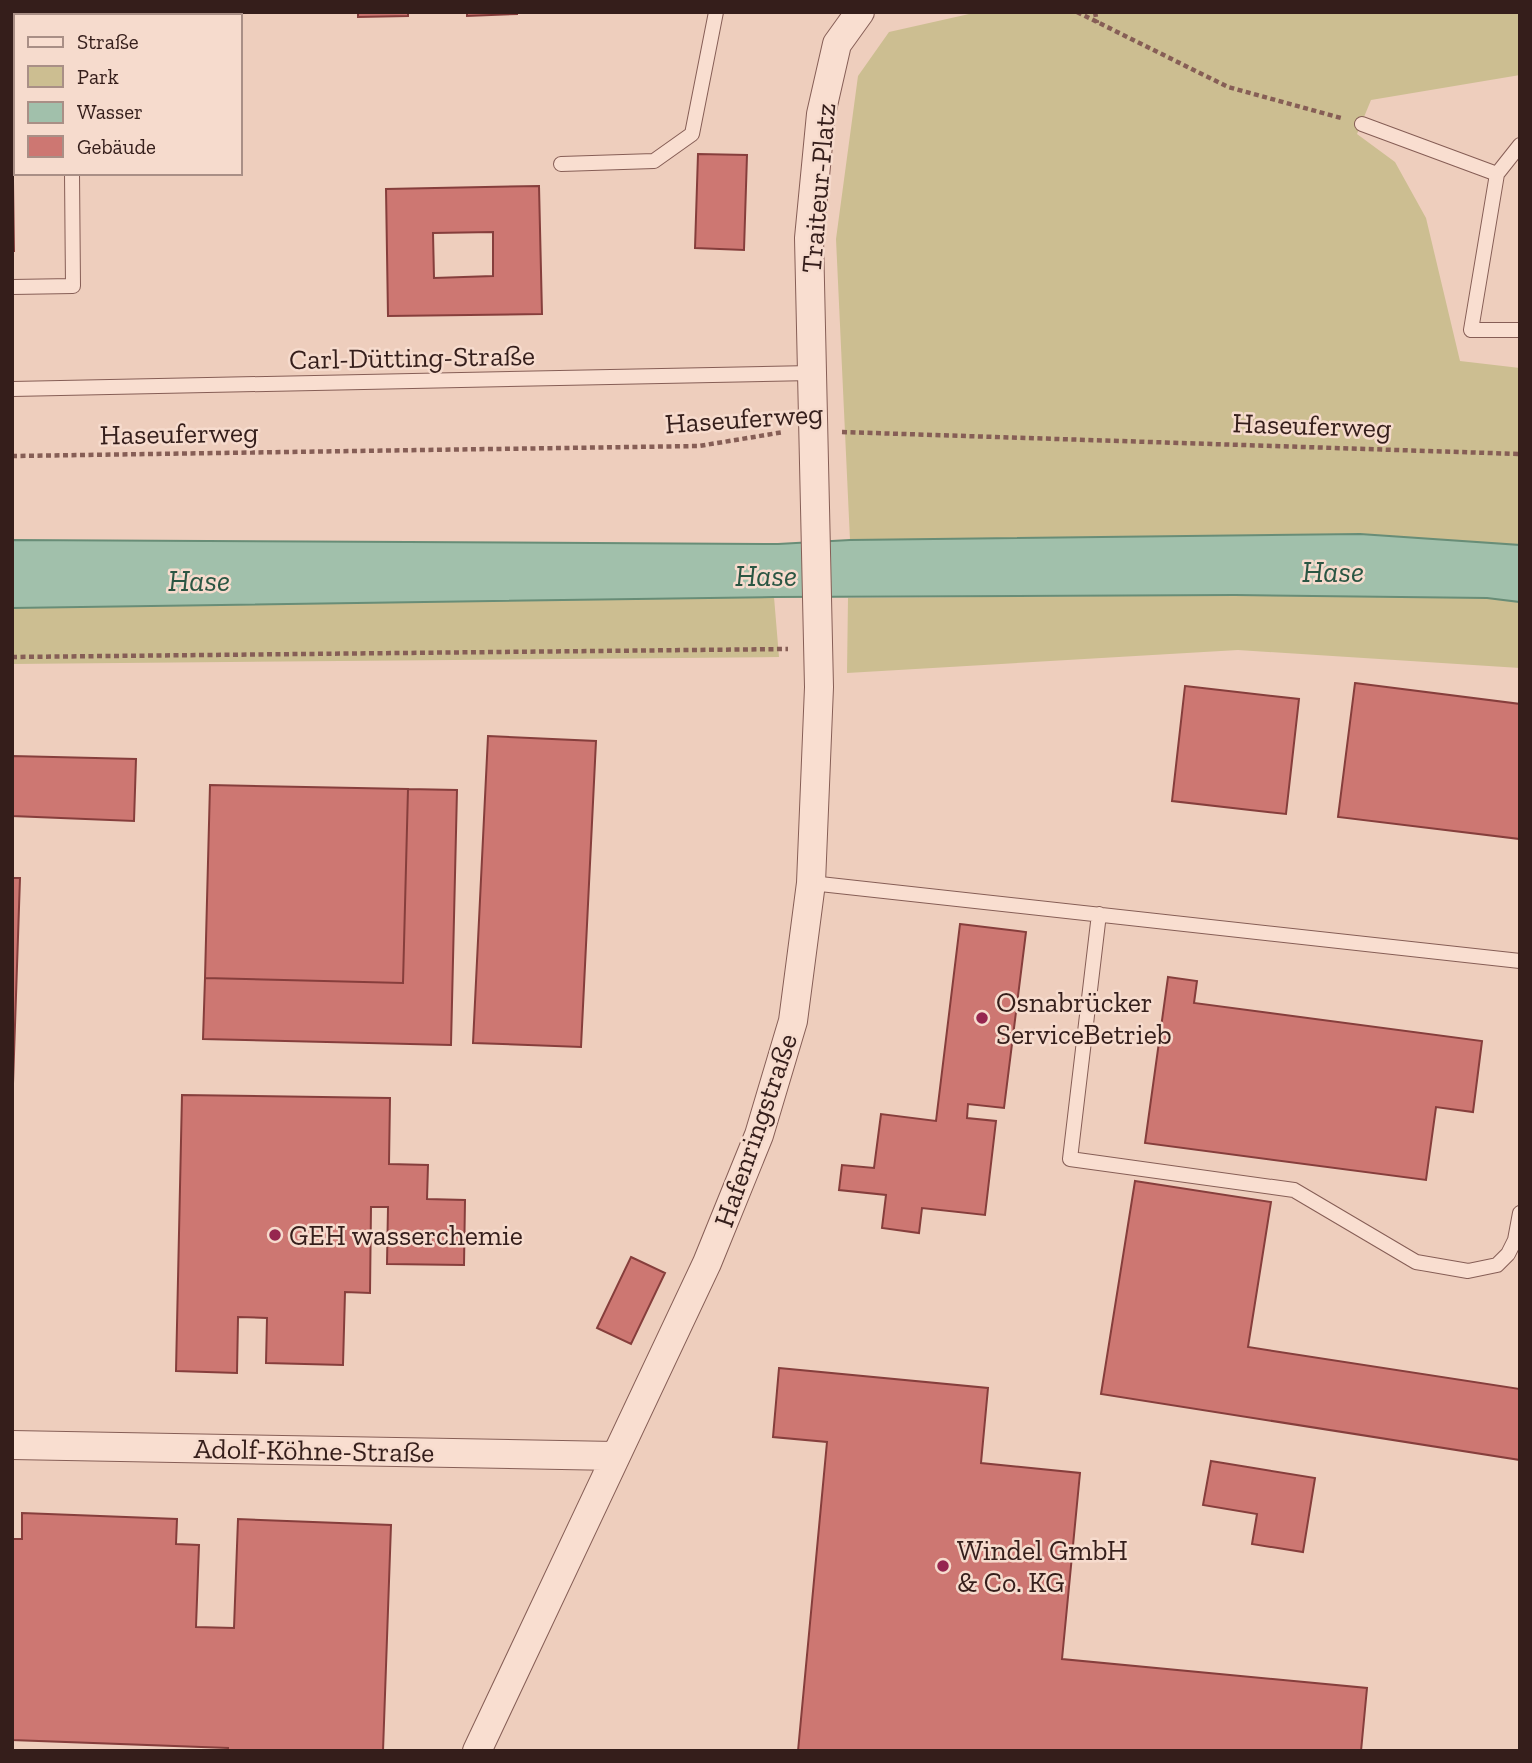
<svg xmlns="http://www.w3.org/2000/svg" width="1532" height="1763" viewBox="0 0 1532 1763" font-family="'Zilla Slab',serif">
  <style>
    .green { fill: #ccbe91 }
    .water { fill: #a1c0ab; stroke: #688d77; stroke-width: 2 }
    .building { fill: #cd7772; stroke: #863e3c; stroke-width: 2; fill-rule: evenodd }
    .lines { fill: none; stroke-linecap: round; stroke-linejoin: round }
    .service-casing { stroke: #865e56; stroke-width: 16 }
    .minor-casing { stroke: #865e56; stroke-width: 30 }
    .path { stroke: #865e56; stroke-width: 4.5; stroke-dasharray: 5 3.5; stroke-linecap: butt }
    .service { stroke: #f9ded0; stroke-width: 14 }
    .minor { stroke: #f9ded0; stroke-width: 28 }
    .poi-dot { fill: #96254f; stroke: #f6dbcd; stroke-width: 2.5 }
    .labels { text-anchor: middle; stroke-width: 5; stroke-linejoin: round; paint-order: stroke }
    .street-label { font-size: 28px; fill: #351e1b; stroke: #f6dbcd }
    .poi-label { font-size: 28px; fill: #351e1b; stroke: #f6dbcd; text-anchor: start }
    .water-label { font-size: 30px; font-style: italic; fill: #2a5643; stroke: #f6dbcd }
  </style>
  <rect width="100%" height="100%" fill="#eecebd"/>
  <path class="green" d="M978 12H1520V75L1371 100 1357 134 1395 162 1426 218 1460 361 1520 368V545L1360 534 850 540 836 239 858 76 889 32Z
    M1235 595 1487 598 1520 602V668L1238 650 847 673 848 598Z
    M774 597 779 657 12 664V608Z"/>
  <path class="water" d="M1360 534 1520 545V602L1487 598 1235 595 774 597 12 608V540L778 544 850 540Z"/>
  <path class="building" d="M358 12H408V16L358 17Z
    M467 12H517V14L467 16Z
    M12 111 14 251H12Z
    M698 154 747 155 744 250 695 248Z
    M539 186 542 314 388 316 386 189ZM493 232V276L434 278 433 233Z
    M1355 683 1520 704V839L1338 817Z
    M1185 686 1299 699 1286 814 1172 801Z
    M488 736 596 741 581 1047 473 1043Z
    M12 756 136 759 134 821 12 816Z
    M210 785 408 789 403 983 205 978Z
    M408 789 457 790 451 1045 203 1039 205 978 403 983Z
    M12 878H20L12 1113Z
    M960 924 1026 932 1004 1108 968 1104 967 1118 996 1121 985 1215 922 1208 919 1233 882 1228 886 1195 839 1190 842 1165 874 1168 881 1114 936 1121Z
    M1168 977 1197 981 1194 1003 1482 1041 1473 1112 1436 1107 1426 1180 1145 1143Z
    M182 1095 390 1098 389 1164 428 1165 427 1199 465 1200 464 1265 387 1264 388 1207H371L370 1293 345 1292 343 1365 266 1363 267 1318 238 1317 237 1373 176 1371Z
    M1135 1181 1271 1202 1248 1347 1520 1389V1460L1101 1394Z
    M631 1257 665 1273 631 1344 597 1328Z
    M779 1368 988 1388 981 1463 1080 1473 1062 1659 1367 1688 1361 1751H798L827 1442 773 1437Z
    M1211 1461 1315 1478 1303 1552 1252 1544 1257 1514 1203 1505Z
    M22 1513 177 1519 176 1544 199 1545 196 1627 234 1628 238 1519 391 1525 383 1751H228V1748L12 1740V1539H22Z"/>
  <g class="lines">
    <g class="service-casing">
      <path id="service" d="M71 12V16
        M1362 124 1497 174
        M1520 145 1497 174 1471 330H1520
        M561 164 654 161 692 134 716 12
        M12 287 73 286 72 173
        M12 389 812 373
        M811 883 1520 961
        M1099 914 1070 1159 1294 1190 1416 1262 1468 1271 1497 1265 1508 1254 1515 1240 1520 1213"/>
    </g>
    <g class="minor-casing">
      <path id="minor" d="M12 1445 615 1456
        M477 1751 707 1263 759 1135 793 1021 811 883 819 687 809 238 821 114 837 44 860 12"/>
    </g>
    <path class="path" d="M1077 12 1228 87 1341 118
      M1095 12 1097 23
      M842 432 1520 454
      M12 456 699 446 784 432
      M12 657 788 649"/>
    <use href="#service" class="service"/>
    <use href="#minor" class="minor"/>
  </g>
  <g class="poi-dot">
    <circle cx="982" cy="1018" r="7"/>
    <circle cx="275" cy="1235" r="7"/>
    <circle cx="943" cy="1566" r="7"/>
  </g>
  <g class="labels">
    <g class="street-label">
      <text transform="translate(818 188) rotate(-85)" y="10">Traiteur-Platz</text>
      <text transform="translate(412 357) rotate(-1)" y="10">Carl-Dütting-Straße</text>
      <text transform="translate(744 418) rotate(-4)" y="10">Haseuferweg</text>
      <text transform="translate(1312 425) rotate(2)" y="10">Haseuferweg</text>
      <text transform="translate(179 433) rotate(-1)" y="10">Haseuferweg</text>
      <text transform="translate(755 1130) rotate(-71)" y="10">Hafenringstraße</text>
      <text transform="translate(314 1450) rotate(1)" y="10">Adolf-Köhne-Straße</text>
    </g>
    <g class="poi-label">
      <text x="996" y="1012">Osnabrücker<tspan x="996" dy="32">ServiceBetrieb</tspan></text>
      <text x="289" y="1245">GEH wasserchemie</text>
      <text x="957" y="1560">Windel GmbH<tspan x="957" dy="32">&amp; Co. KG</tspan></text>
    </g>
    <g class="water-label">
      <text x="1333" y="582">Hase</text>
      <text x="766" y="586">Hase</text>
      <text x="199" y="591">Hase</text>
    </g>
  </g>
  <rect width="1532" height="1763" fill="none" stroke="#351e1b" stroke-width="28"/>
  <rect x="14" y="14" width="228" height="161" fill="#f6dbcd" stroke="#a98f86" stroke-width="2"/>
  <rect x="28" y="37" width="35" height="10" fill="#f9ded0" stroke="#a98f86" stroke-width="2"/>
  <text x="77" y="49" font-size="21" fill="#351e1b">Straße</text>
  <rect x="28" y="66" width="35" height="21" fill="#ccbe91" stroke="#a98f86" stroke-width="2"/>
  <text x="77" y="84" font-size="21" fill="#351e1b">Park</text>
  <rect x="28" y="102" width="35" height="21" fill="#a1c0ab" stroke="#a98f86" stroke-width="2"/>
  <text x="77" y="119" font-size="21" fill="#351e1b">Wasser</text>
  <rect x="28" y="136" width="35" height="21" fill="#cd7772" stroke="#a98f86" stroke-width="2"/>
  <text x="77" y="154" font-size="21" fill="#351e1b">Gebäude</text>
</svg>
